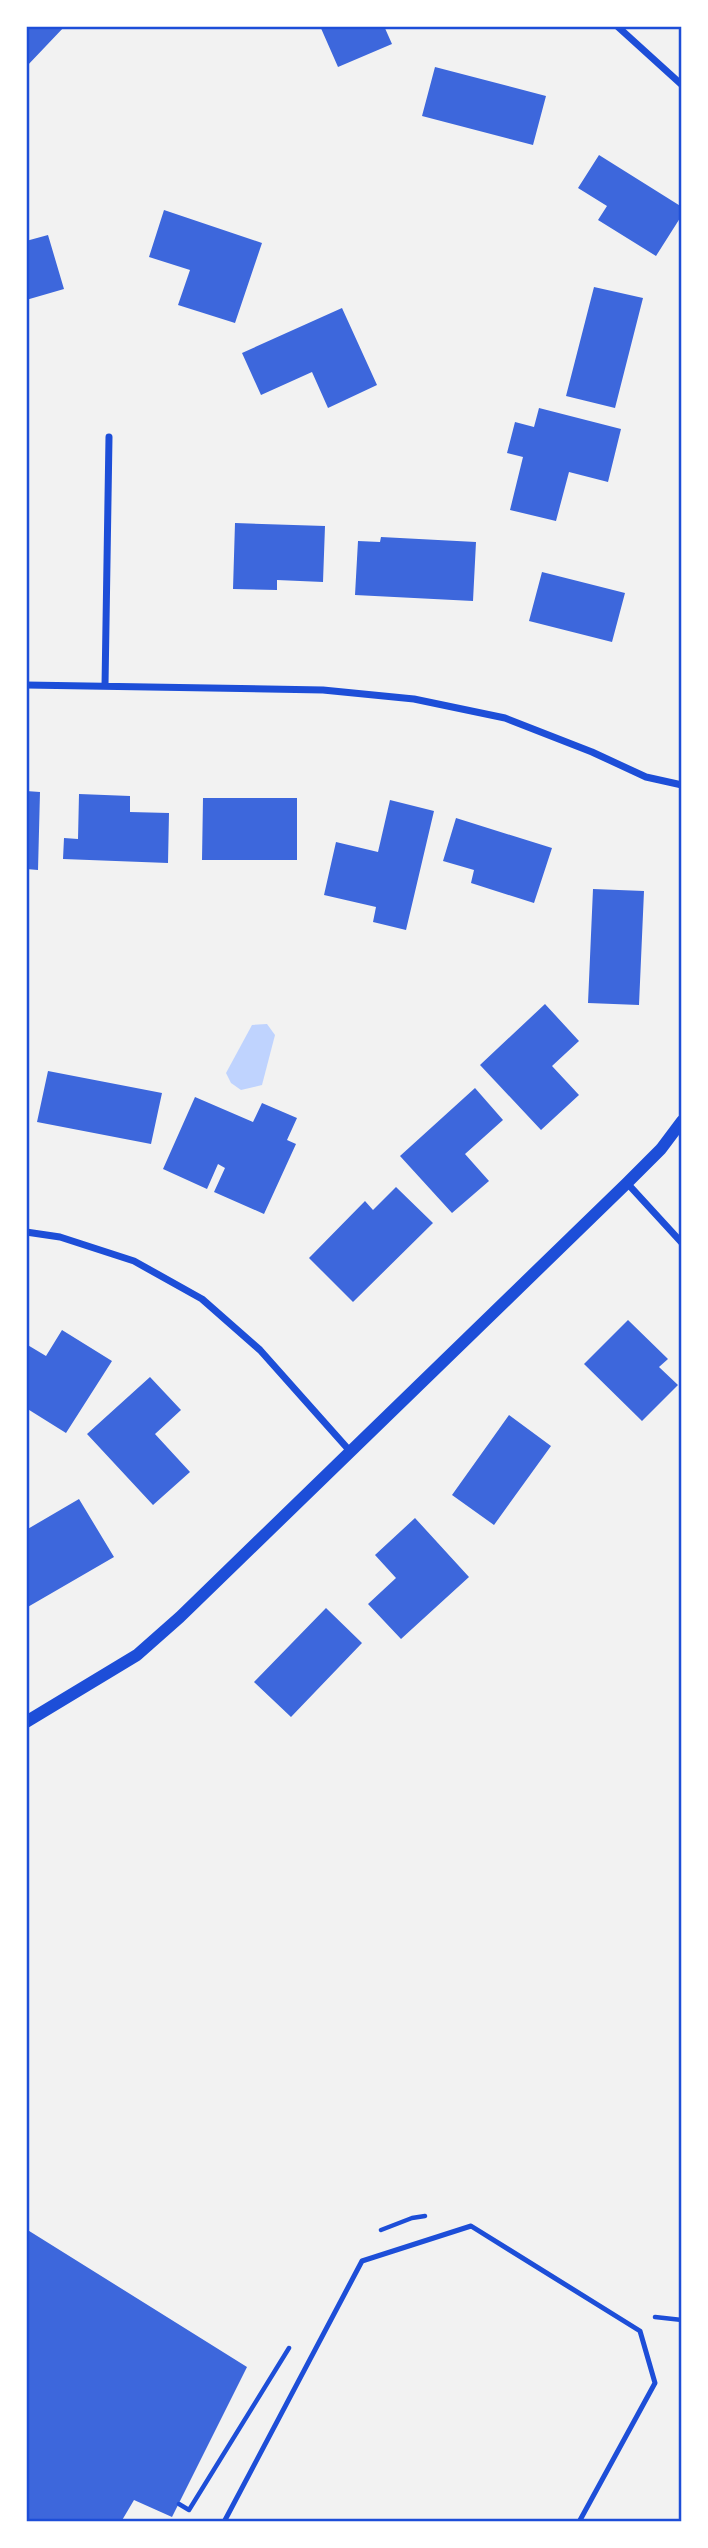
<svg xmlns="http://www.w3.org/2000/svg" width="708" height="2548" viewBox="0 0 708 2548" font-family="'DejaVu Sans',sans-serif">
  <style>
    .water { fill: #bfd3fe }
    .building { fill: #3d67dc }
    .lines { fill: none; stroke-linecap: round; stroke-linejoin: round }
    .path { stroke: #1d4ed8; stroke-width: 4.5 }
    .service { stroke: #1d4ed8; stroke-width: 5 }
    .minor { stroke: #1d4ed8; stroke-width: 7 }
    .tertiary { stroke: #1d4ed8; stroke-width: 12 }
    .neatline { fill: none; stroke: #1d4ed8; stroke-width: 2.5 }
  </style>
  <rect width="100%" height="100%" fill="#f2f2f2"/>
  <path class="water" d="M267 1024 275 1035 262 1085 241 1090 231 1083 226 1073 252 1025Z"/>
  <path class="building" d="M26 26H65L26 67Z
    M320 26H384L392 44 338 67Z
    M435 67 546 96 533 145 422 116Z
    M599 155 682 207V215L656 256 598 220 607 206 578 188Z
    M164 210 262 243 235 323 178 305 190 270 149 257Z
    M48 235 64 289 26 300V241Z
    M594 287 643 298 615 408 566 396Z
    M342 308 377 385 328 408 312 372 261 395 242 353Z
    M539 408 621 429 608 482 569 472 556 521 510 510 523 457 507 453 515 422 534 427Z
    M235 523 325 526 323 582 277 580V590L233 589Z
    M381 537 476 542 473 601 355 595 358 541 380 542Z
    M542 572 625 593 612 642 529 621Z
    M26 791 40 792 38 870 26 869Z
    M79 794 130 796V812L169 813 168 863 63 859 64 838 78 839Z
    M203 798H297V860H202Z
    M390 800 434 811 406 930 373 922 376 907 324 895 336 842 378 852Z
    M456 818 552 848 534 903 471 883 474 870 443 861Z
    M593 889 644 891 639 1005 588 1003Z
    M545 1004 579 1041 552 1066 579 1095 541 1130 480 1065Z
    M48 1071 162 1093 151 1144 37 1122Z
    M475 1088 503 1120 465 1154 489 1181 452 1213 400 1156Z
    M195 1097 253 1122 262 1103 297 1118 287 1140 296 1144 264 1214 214 1192 225 1168 218 1164 207 1189 163 1169Z
    M396 1187 433 1223 353 1302 309 1258 365 1201 373 1210Z
    M628 1320 668 1359 659 1367 678 1385 642 1421 584 1364Z
    M62 1330 112 1361 66 1433 26 1408V1344L46 1356Z
    M150 1377 181 1410 155 1434 190 1472 153 1505 87 1434Z
    M509 1415 551 1446 494 1525 452 1495Z
    M79 1499 114 1557 26 1608V1530Z
    M415 1518 469 1577 401 1639 368 1604 396 1578 375 1555Z
    M326 1608 362 1643 291 1717 254 1682Z
    M26 2229 247 2367 172 2517 134 2500 121 2522H26Z"/>
  <g class="lines">
    <path class="path" d="M381 2230 412 2218 425 2216
      M655 2317 682 2320
      M179 2504 189 2510 289 2348"/>
    <path class="service" d="M224 2522 362 2261 471 2226 640 2331 655 2383 579 2522"/>
    <path class="minor" d="M617 26 682 85
      M26 685 323 690 414 699 505 718 592 752 646 777 682 785
      M105 686 109 437
      M627 1183 682 1243
      M26 1232 60 1237 134 1261 202 1299 260 1350 349 1450"/>
    <path class="tertiary" d="M26 1722 137 1655 180 1617 627 1183 661 1149 682 1121"/>
  </g>
  <rect width="708" height="2548" fill="none" stroke="#ffffff" stroke-width="56"/>
  <rect x="28" y="28" width="652" height="2492" class="neatline"/>
</svg>
